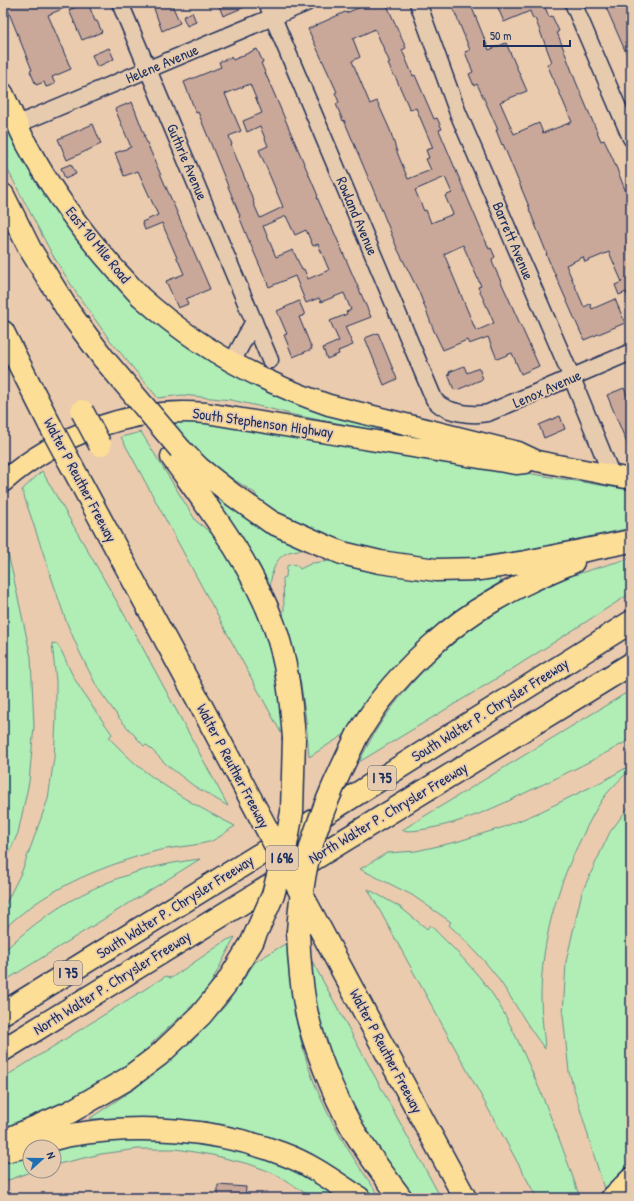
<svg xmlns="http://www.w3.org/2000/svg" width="634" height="1201" viewBox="0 0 634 1201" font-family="'Patrick Hand',sans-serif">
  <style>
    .green { fill: #b0eeb5; stroke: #668e8a }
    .building { fill: #caa899; stroke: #1b2f5e; fill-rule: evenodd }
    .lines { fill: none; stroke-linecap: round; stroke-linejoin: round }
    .minor-casing { stroke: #1b2f5e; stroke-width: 19 }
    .major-casing { stroke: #1b2f5e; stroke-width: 23 }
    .highway-casing { stroke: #1b2f5e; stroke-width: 25 }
    .minor { stroke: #e7cbae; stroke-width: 16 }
    .major { stroke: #fdde96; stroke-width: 20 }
    .highway { stroke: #fdde96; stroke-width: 22 }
    .highway-bridge-casing { stroke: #1b2f5e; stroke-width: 25; stroke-linecap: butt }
    .highway-bridge { stroke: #fdde96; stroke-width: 22 }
    .labels { text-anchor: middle; stroke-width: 3.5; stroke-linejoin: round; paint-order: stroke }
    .shield { fill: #e7cbae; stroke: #585e76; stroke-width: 1 }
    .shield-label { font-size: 14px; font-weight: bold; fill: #1b2f5e }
    .street-label { font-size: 15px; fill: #1b2f5e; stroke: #e7cbae }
  </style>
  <rect width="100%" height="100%" fill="#ebcbad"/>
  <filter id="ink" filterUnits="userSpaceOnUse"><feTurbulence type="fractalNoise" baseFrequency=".025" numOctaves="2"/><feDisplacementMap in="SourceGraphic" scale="8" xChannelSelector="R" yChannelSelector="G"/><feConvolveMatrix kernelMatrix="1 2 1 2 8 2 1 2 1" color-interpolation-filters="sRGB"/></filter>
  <g filter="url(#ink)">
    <path class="green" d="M3 112 151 315 378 425 379 431 294 415 271 409 231 400 182 395 158 398 109 339 77 294 52 254 3 161Z
      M170 421H206L631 490V528L525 550 477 557 426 560 380 552 332 538 293 523 259 502 255 493 222 472 195 449Z
      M141 432 196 521 220 540 256 606 271 648 280 687 286 742 121 437Z
      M42 471 132 628 228 806 194 786 168 766 147 745 144 746 119 718 97 687 81 655 66 621 22 490Z
      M218 493 317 550C286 548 274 553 270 586 254 554 236 526 214 498Z
      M3 533 13 575 31 657 34 726 29 782 18 833 3 866Z
      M631 558V593L509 671 359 762C366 749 372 736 380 724 411 679 452 639 499 610 509 605 518 598 528 593 561 578 596 568 631 558Z
      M340 560 479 579 497 578 502 581 484 592 459 610 415 648 394 667 376 688 359 710 345 734 309 757 306 720 301 685 294 651 283 617 284 608 283 578 286 577 287 566C294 563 296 564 300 569L312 563Z
      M52 643 57 644C63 652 66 662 71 672 82 694 98 714 112 734L109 738C118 747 128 757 138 766 168 790 201 809 235 826 227 831 218 839 209 842 189 847 168 847 149 853 95 869 44 890 3 930V909L22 871 48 799 54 758 56 719V681Z
      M631 690V739C598 758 565 774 531 790 497 807 463 823 426 829 418 830 410 832 402 830Z
      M631 765V768C622 778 612 787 604 797 595 810 588 824 582 837 557 886 541 942 541 998 541 1015 544 1032 545 1049 527 1026 514 1001 497 977 483 958 466 941 449 925L451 922 412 895 360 869 387 853 416 851 456 842 504 827 540 812 605 780Z
      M631 804V1161L605 1192 569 1072 563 1015 566 962 582 892 610 832Z
      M200 859 3 982V952C59 898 123 868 200 859Z
      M368 889 400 907 427 929 430 925C452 947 475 969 493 995 507 1016 518 1041 529 1065 548 1108 565 1153 580 1198H537Z
      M235 937 210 985 200 998 151 1044 154 1047 93 1089 33 1118 3 1129V1078L166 976 171 978 227 940Z
      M290 941C292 965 292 988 295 1011 306 1084 339 1140 381 1198H375L349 1179 166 1120 129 1118 89 1119 137 1087 186 1040 191 1042 226 1005 255 962Z
      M312 961 441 1198H408L347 1105 319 1022 314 990Z
      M159 1135 274 1159 345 1198H312L292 1184 271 1172 249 1164 212 1155 176 1149H138L101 1154 54 1165V1147Z
      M30 1152V1171H33L3 1182V1159Z"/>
    <path class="building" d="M5 3H76L48 15 71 69 52 77 55 84 46 87 44 82 36 85 30 71 32 70Z
      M86 3H88L95 21H97L102 32 82 40 69 10Z
      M152 3H171L180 23 162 31Z
      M218 3H254L223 16Z
      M370 3H386L406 48 402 50 413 76 415 75 434 119 437 118 442 129 439 130 441 135 489 249 491 248 495 257 492 259 493 264 539 366 521 374 512 353 497 359 488 337 469 344 467 340 443 350 434 331 419 292 397 248 381 208 344 120 343 121 336 104 339 102 335 93 337 92 308 29 345 12 346 13ZM375 29 390 63 388 64 394 76H395L410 110 416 108 433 148 426 150 429 158 426 159 431 170 408 179 397 152 390 130 377 101 370 104 352 61 360 57 353 39ZM445 177 452 193 445 196 453 214 431 223 426 210 424 211 415 190ZM463 245 481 286 478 287 494 323 476 331 444 254Z
      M451 3H470L489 50 506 43 527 91 500 102 514 134 539 123 543 133 572 122 547 64 552 62 535 18 533 19 530 11 504 22 496 3H548L544 5 549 17 552 16 559 31 557 32 576 82 601 141 604 140 613 159 631 205V305L626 292 619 295 615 285 622 282 609 252 585 262 583 257 566 265 584 307 590 304 592 309 615 299 625 323 584 340 546 254H547L529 209H530L503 144 502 145 496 130H498L486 103 477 84 474 86 469 74 473 72 465 52 470 50Z
      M604 3H631V64L609 14Z
      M192 12 196 22 187 26 183 17Z
      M109 48 114 59 97 67 92 55Z
      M257 49 263 62 261 63 318 196 317 197 329 225H331L371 317 345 327 353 345 338 351 339 354 327 359 323 348 339 341 330 321 347 314 346 312 351 310 344 293 321 302 319 298 306 303 295 276 269 287 247 236 239 216H240L198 112 196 113 184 82 221 67 219 62 231 57 233 60ZM250 84 262 113 243 121 247 132 260 126 268 146 259 150 283 207 260 218 253 202 254 201 247 186H248L231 145H232L229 136 241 131 225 94ZM286 216 295 235 306 230 313 246 318 244 329 270 308 279 304 269 302 270 293 250 276 257 263 226Z
      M132 102 145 136H144L210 289 186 299 188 304 178 308 166 281 184 274 162 223 145 230 142 222 158 215 138 171 124 176 115 153 131 147 115 109Z
      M93 124 101 144 67 160 58 139Z
      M71 164 76 174 65 179 61 168Z
      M299 301 305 315 299 317 312 349 293 357 284 335 287 334 277 311Z
      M378 333 397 379 384 385 365 338Z
      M464 366 467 373 479 368 483 379 457 390 456 389 454 390 448 374H450L449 372Z
      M624 388 631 405V453L607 395Z
      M560 416 565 429 544 438 539 425Z
      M218 1185 246 1187 245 1198H218Z"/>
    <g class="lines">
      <g class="minor-casing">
        <path id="minor" d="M120 3 270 360
          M267 3 434 399C444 413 472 416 488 413L631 352
          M418 3 458 113 572 378 612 476
          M573 3 631 138
          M18 124 306 3
          M232 362 254 321"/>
      </g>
      <g class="major-casing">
        <path id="major" d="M3 93C11 110 18 127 26 143 50 188 83 233 117 271 125 279 133 289 141 297 196 346 260 382 329 405L518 452 537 461 631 479
          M3 482C58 434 133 406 206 413L516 464 525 463
          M611 1198 631 1178"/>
      </g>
      <g class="highway-casing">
        <path id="highway" d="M3 195 30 249 69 312 104 359
          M3 332 50 425
          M180 449 199 468 233 495 271 522 323 545 342 553 380 562 436 570 481 569 526 562 631 541
          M172 457C210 510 251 563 274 625 287 661 291 700 294 738
          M68 459 199 702
          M358 734C365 723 372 712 380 701 409 664 450 625 491 602 517 586 545 574 573 562
          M298 932C299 958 301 984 306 1010 314 1047 333 1093 351 1126 365 1151 384 1175 401 1198
          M3 1013 293 834 631 622
          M365 1013 465 1198
          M3 1050 631 664
          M6 1140 70 1112 127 1079 159 1055 201 1015 226 984 252 942
          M3 1151C26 1148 48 1139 71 1135 140 1123 218 1129 283 1154 311 1164 335 1182 359 1198"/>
      </g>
      <use href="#minor" class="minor"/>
      <use href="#major" class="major"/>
      <use href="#highway" class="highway"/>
      <g class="highway-bridge-casing">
        <path id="highway-bridge" d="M104 359 180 449
          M82 411 100 445
          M50 425 68 459
          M199 702 365 1013
          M298 932C300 903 303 874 311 847 322 808 340 771 358 734
          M252 942 273 895 286 845 292 812 294 738"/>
      </g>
      <use href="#highway-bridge" class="highway-bridge"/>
    </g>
  </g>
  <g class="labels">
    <g class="shield">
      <rect x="368" y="766" width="28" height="24" rx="3"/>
      <rect x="266" y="846" width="32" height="24" rx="3"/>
      <rect x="54" y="961" width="28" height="24" rx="3"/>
    </g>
    <g class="shield-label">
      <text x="382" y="783">I 75</text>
      <text x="282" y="863">I 696</text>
      <text x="68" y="978">I 75</text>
    </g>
    <g class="street-label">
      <text transform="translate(162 64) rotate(-23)" y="5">Helene Avenue</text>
      <text transform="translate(187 162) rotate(67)" y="5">Guthrie Avenue</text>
      <text transform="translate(357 216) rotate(67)" y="5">Rowland Avenue</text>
      <text transform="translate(513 241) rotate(67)" y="5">Barrett Avenue</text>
      <text transform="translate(98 245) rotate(51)" y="5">East 10 Mile Road</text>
      <text transform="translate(547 389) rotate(-24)" y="5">Lenox Avenue</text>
      <text transform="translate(263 423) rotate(8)" y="5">South Stephenson Highway</text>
      <text transform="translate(80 480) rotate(62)" y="5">Walter P Reuther Freeway</text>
      <text transform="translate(490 710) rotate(-32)" y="5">South Walter P. Chrysler Freeway</text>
      <text transform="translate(233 766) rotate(62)" y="5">Walter P Reuther Freeway</text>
      <text transform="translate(388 813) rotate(-31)" y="5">North Walter P. Chrysler Freeway</text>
      <text transform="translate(175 907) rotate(-32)" y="5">South Walter P. Chrysler Freeway</text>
      <text transform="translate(112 983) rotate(-32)" y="5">North Walter P. Chrysler Freeway</text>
      <text transform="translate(386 1051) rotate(62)" y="5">Walter P Reuther Freeway</text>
    </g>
  </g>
  <rect width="634" height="1201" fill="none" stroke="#e7cbae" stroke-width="16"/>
  <rect x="8" y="8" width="618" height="1185" fill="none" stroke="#1b2f5e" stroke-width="1.5" filter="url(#ink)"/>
  <g transform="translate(42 1159) rotate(69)"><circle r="19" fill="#e7cbae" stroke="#958d8e"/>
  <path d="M0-3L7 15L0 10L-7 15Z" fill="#1f6fb2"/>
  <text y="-6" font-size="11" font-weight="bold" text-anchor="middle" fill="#1b2f5e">N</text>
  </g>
  <path d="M484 40v6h86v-6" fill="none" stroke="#1b2f5e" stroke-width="2"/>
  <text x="490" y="40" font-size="12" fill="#1b2f5e" stroke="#e7cbae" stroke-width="3" paint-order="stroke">50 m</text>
</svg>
